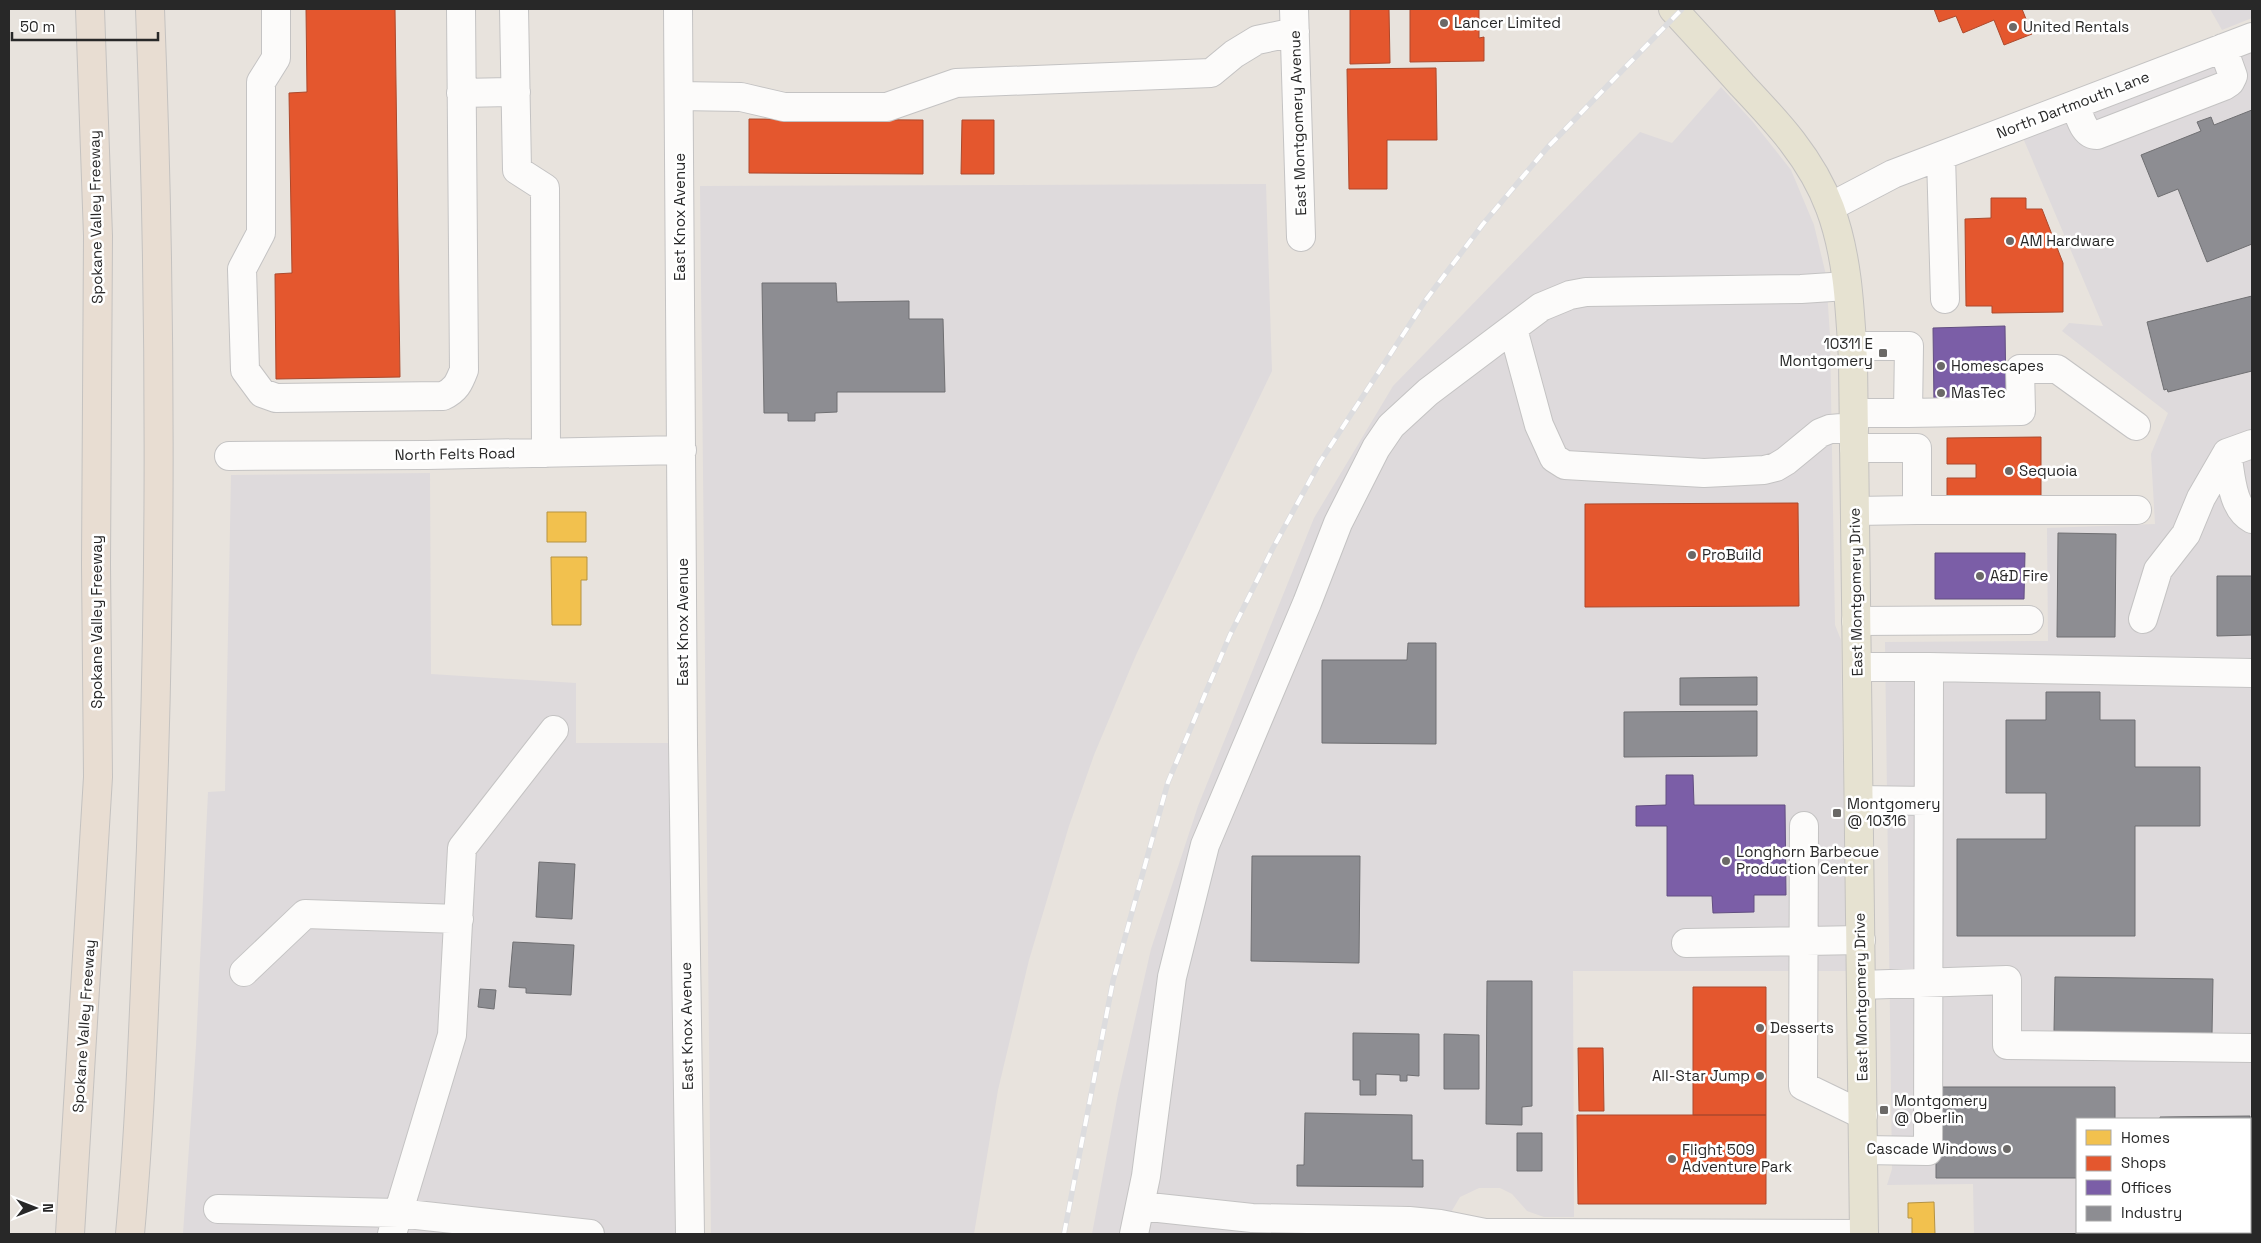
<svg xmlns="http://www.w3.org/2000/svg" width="2261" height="1243" viewBox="0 0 2261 1243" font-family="'Space Grotesk',sans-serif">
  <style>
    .industrial { fill: #dedadc; fill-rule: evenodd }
    .homes { fill: #f2c14e; stroke: #b59343 }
    .shops { fill: #e4572e; stroke: #ac492c }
    .offices { fill: #7b5ea7; stroke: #624e81 }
    .industry { fill: #8d8d92; stroke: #6f6f72 }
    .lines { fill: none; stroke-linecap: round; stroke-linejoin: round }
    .minor-casing { stroke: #c4c3c3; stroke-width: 30 }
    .major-casing { stroke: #c4c2c0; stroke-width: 30 }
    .highway-casing { stroke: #c4c2c0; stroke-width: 30 }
    .minor { stroke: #fcfbfa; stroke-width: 28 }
    .major { stroke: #e6e2d1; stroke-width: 28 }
    .highway { stroke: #e8ddd2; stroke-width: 28 }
    .rail-casing { stroke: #dcdcde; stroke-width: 5.5 }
    .rail { stroke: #fff; stroke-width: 4; stroke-dasharray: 11; stroke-linecap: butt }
    .poi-dot { fill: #6b6967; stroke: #fff; stroke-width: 2 }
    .labels { text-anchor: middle; stroke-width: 5; stroke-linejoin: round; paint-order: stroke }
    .poi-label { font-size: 15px; fill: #282828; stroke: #fff; text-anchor: start }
    .street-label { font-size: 15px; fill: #282828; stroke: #fff }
  </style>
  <rect width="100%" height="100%" fill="#e8e3dd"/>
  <path class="industrial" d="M2210 9H2252V18L2222 30Z
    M2252 45V1234H1974L1973 1184 1887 1185 1892 1169 1885 642 2048 641 2047 528 2155 524 2151 454 2168 413 2062 331 2069 323 2103 326 2023 138ZM2077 1119H2250V1232H2077Z
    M1721 87 1753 122 1791 170 1814 225 1826 275 1830 336 1835 625 1841 640 1846 971H1573L1574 1217H1544L1527 1211 1512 1194 1500 1188H1479L1460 1197 1450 1214 1449 1234H1092L1118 1094 1151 949 1198 806 1314 518 1393 386 1640 132 1672 143Z
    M1266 184 1272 371 1136 655 1094 755 1069 826 1029 960 998 1090 974 1234H711L700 186Z
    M430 473 431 674 576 683V743H670L676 1234H183L196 1046 208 792 225 791 231 475Z"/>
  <path class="homes" d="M547 512H586V542H547Z
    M551 557H587V580H581V625H552Z
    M1934 1202 1935 1234H1912V1218H1908V1203Z"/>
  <path class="shops" d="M306 9H395L400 377 276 379 275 274 292 273 289 93 307 92Z
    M1350 9H1389L1390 63 1350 64Z
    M1410 9H1479V38L1484 37V61L1410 62Z
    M1934 9H2022L2032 34 2004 45 1994 20 1963 33 1956 16 1939 22Z
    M1436 68 1437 140H1387V189H1349L1347 69Z
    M749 119 923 120V174L749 173Z
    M962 120H994V174H961Z
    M1991 198H2026V209H2042L2063 263V312L1992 313V306H1966L1965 219 1991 218Z
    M2041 437V506H1947V478H1976V464H1947V438Z
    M1798 503 1799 606 1585 607V504Z
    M1693 987H1766V1115H1693Z
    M1578 1048H1603L1604 1111H1579Z
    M1577 1115H1766V1204H1578Z"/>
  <path class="offices" d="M2005 326 2006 403 1934 404 1933 328Z
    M1935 553H2025L2024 599H1935Z
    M1666 775H1693L1694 805H1785L1786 895H1754V912L1713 913 1712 896H1667V826H1636V806L1666 805Z"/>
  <path class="industry" d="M2252 110V244L2207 262 2178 189 2158 197 2141 155 2201 131 2197 122 2211 117 2214 125Z
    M762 283H836L837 302 909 301V319H943L945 392H837V412L815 413V421H788V413H764Z
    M2252 296V371L2168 392 2167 389 2164 390 2147 322Z
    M2058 533 2116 534 2115 637H2057Z
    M2217 576H2252V635L2217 636Z
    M1408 643H1436V744L1322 743V660H1407Z
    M1757 677V705H1680V678Z
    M2046 692H2100V720H2135V767H2200V826H2135V936H1957V839H2046V793H2006V720H2046Z
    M1757 711V756L1624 757V712Z
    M1252 856H1360L1359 963 1251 961Z
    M539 862 575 864 572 919 536 917Z
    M513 942 574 945 571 995 526 993V988L509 987Z
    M2055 977 2213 979 2212 1034 2054 1031Z
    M1487 981H1532V1106L1522 1107V1125L1486 1124Z
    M480 989 496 990 494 1009 478 1007Z
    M1353 1033 1419 1034V1076L1407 1075V1081H1400V1075L1376 1074V1095H1360V1080H1353Z
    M1444 1034 1479 1035V1089H1444Z
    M1936 1087H2115V1119H2077V1178H1936Z
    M1305 1113 1412 1115V1160H1423V1187L1297 1186V1165H1304Z
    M2250 1116 2251 1234H2162V1232H2250V1119H2160V1117Z
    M1517 1133H1542V1171H1517Z"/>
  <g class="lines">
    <g class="minor-casing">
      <path id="minor" d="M276 9V58L261 82V233L242 269 245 370 262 393 276 398 443 396C456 390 459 383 464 370L461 9
        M514 9 517 170 545 188 546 453
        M678 9 683 743 690 1234
        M1294 9 1301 237
        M461 93 516 92
        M679 96 741 97 784 107H887L956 83 1211 73 1234 54 1257 40 1295 32
        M2075 105C2080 116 2083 135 2097 135L2224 86 2230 82 2233 76 2223 48
        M1941 156 1945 299
        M1830 207 1893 174 2252 37
        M1513 329 1539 425 1554 458 1565 465 1704 473 1764 470 1776 467 1786 461 1820 433 1830 429 1854 427
        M1852 346H1909L1908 413H1854
        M1908 413 2021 411 2020 369H2057L2136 426
        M1854 448H1917V510L1855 511
        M2227 453C2231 474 2231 508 2252 519
        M2227 453 2252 444
        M229 456 427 455 682 450
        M1917 510H2137
        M2143 619 2158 570 2186 534 2201 498 2227 453
        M1856 621 2029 620
        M1857 667H1929L1928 1151 1863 1150
        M1929 667 2252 673
        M1859 800 1928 801
        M1804 826 1803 1086 1863 1115
        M1686 943 1861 940
        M244 972 305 914 459 919
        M1861 985 2007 980V1045L2252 1048
        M1140 1206 1252 1218 1409 1221 1440 1224 1485 1233 1864 1234
        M218 1209 398 1213 590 1234
        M392 1234 452 1035 462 848 554 730
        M1134 1234 1146 1176 1172 977 1205 845 1307 603 1338 523 1376 448 1391 426 1428 392 1541 307 1570 295 1586 292 1801 289 1847 286"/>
    </g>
    <g class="major-casing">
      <path id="major" d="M1673 9C1696 34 1719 59 1742 85 1777 122 1812 159 1830 208 1848 256 1850 310 1853 361L1864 1234"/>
    </g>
    <g class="highway-casing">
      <path id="highway" d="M70 1234 98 777 96 564 98 236 90 9
        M130 1234C139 1136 143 1037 147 939 162 629 162 319 150 9"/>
    </g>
    <use href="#minor" class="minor"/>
    <use href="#major" class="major"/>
    <use href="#highway" class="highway"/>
    <g class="rail-casing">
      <path id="rail" d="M1064 1234 1113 981 1168 782 1230 635 1273 548 1320 462 1425 301 1483 224 1547 148 1682 9"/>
    </g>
    <use href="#rail" class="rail"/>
  </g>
  <g class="poi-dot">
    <circle cx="1444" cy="23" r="5"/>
    <circle cx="2013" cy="27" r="5"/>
    <circle cx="2010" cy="241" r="5"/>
    <rect x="1878" y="348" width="10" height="10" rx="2.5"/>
    <circle cx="1941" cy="366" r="5"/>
    <circle cx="1941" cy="393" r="5"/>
    <circle cx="2009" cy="471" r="5"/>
    <circle cx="1692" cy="555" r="5"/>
    <circle cx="1980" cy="576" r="5"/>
    <rect x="1832" y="808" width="10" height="10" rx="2.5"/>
    <circle cx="1726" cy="861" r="5"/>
    <circle cx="1760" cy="1028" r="5"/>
    <circle cx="1760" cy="1076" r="5"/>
    <rect x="1879" y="1105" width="10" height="10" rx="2.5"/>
    <circle cx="2007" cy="1149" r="5"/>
    <circle cx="1672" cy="1159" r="5"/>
  </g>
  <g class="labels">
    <g class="poi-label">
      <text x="1454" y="28">Lancer Limited</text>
      <text x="2023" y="32">United Rentals</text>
      <text x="2020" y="246">AM Hardware</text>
      <text x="1873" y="349" text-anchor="end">10311 E<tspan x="1873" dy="17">Montgomery</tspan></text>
      <text x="1951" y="371">Homescapes</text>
      <text x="1951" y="398">MasTec</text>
      <text x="2019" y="476">Sequoia</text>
      <text x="1702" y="560">ProBuild</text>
      <text x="1990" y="581">A&amp;D Fire</text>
      <text x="1847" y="809">Montgomery<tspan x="1847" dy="17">@ 10316</tspan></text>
      <text x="1736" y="857">Longhorn Barbecue<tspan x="1736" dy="17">Production Center</tspan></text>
      <text x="1770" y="1033">Desserts</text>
      <text x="1750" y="1081" text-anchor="end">All-Star Jump</text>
      <text x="1894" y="1106">Montgomery<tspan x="1894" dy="17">@ Oberlin</tspan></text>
      <text x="1997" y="1154" text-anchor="end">Cascade Windows</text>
      <text x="1682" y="1155">Flight 509<tspan x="1682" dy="17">Adventure Park</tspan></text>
    </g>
    <g class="street-label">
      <text transform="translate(2073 105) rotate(-21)" y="5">North Dartmouth Lane</text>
      <text transform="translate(1298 123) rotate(-92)" y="5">East Montgomery Avenue</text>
      <text transform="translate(96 217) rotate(-91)" y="5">Spokane Valley Freeway</text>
      <text transform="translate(680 217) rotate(-90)" y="5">East Knox Avenue</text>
      <text transform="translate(455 454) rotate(-1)" y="5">North Felts Road</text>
      <text transform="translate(1856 592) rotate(-91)" y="5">East Montgomery Drive</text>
      <text transform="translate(97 622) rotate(-90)" y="5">Spokane Valley Freeway</text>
      <text transform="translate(683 622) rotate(-90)" y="5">East Knox Avenue</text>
      <text transform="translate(1861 997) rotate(-91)" y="5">East Montgomery Drive</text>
      <text transform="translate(84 1026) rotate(-86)" y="5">Spokane Valley Freeway</text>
      <text transform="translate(687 1026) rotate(-91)" y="5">East Knox Avenue</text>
    </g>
  </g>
  <rect width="2261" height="1243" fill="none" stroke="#282828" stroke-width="20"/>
  <rect x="2076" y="1118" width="175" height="115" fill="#ffffff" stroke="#a9a9a9"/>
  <rect x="2086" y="1130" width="25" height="15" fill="#f2c14e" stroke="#a9a9a9"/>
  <text x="2121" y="1143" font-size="15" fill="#282828">Homes</text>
  <rect x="2086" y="1156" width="25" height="15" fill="#e4572e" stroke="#a9a9a9"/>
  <text x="2121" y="1168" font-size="15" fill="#282828">Shops</text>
  <rect x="2086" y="1180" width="25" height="15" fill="#7b5ea7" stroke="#a9a9a9"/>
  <text x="2121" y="1193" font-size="15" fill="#282828">Offices</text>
  <rect x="2086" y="1206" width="25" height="15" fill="#8d8d92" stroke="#a9a9a9"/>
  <text x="2121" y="1218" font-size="15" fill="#282828">Industry</text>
  <g transform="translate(35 1208) rotate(90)" stroke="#ffffff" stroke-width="4" paint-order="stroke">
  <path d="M0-4L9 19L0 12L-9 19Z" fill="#282828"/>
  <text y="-8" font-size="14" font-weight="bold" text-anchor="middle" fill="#282828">N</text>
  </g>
  <path d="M12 32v8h146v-8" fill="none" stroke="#282828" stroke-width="2.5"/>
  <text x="20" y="32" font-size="15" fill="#282828" stroke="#ffffff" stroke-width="4" paint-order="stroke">50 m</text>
</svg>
